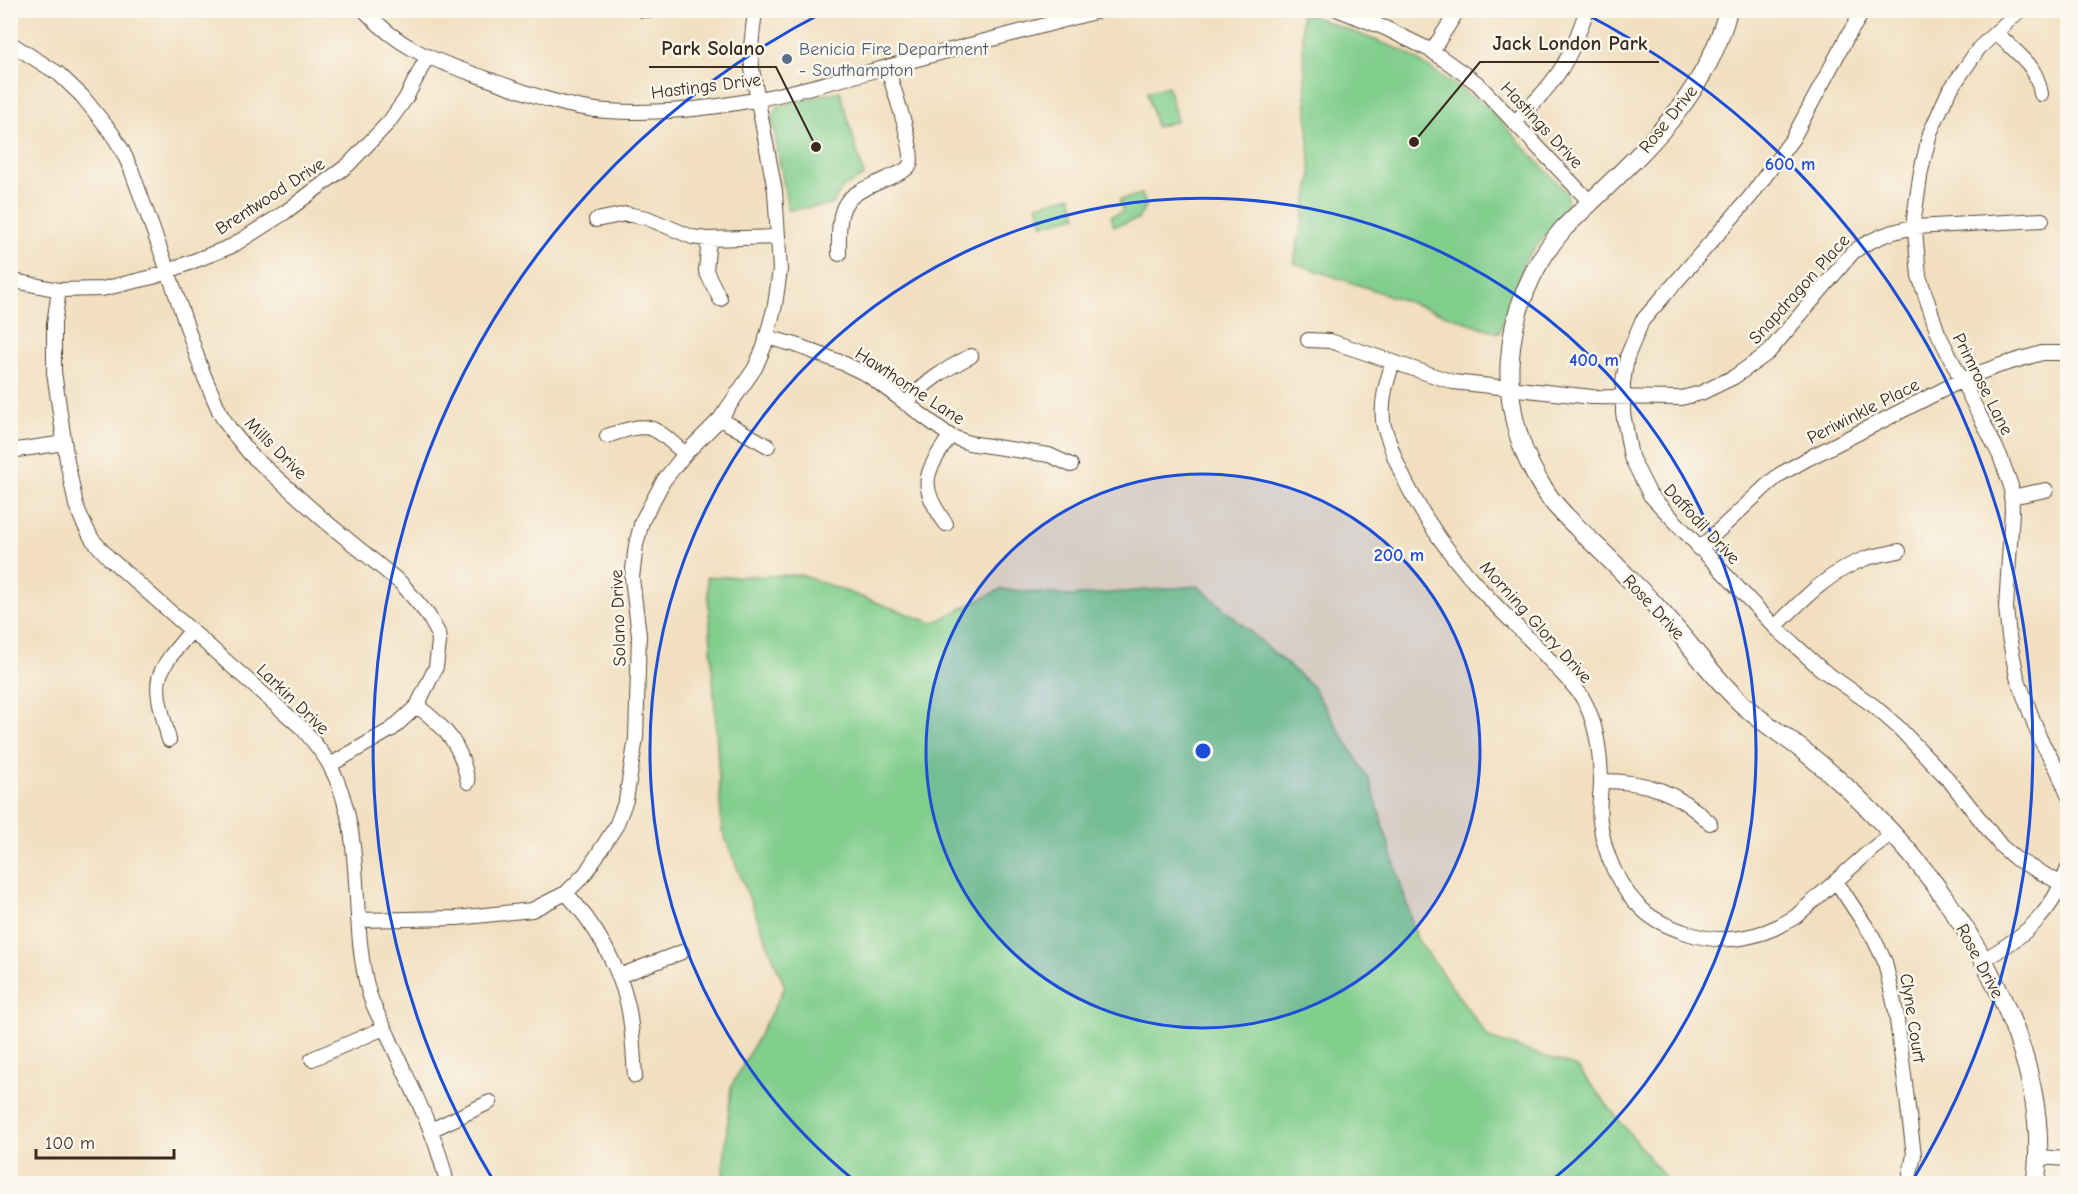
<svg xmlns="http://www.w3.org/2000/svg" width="2078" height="1194" viewBox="0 0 2078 1194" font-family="'Comic Neue',sans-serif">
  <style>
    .green { fill: #81ce8d; stroke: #5e7c56; stroke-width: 1.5 }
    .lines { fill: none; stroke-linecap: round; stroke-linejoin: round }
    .minor-casing { stroke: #564536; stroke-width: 16 }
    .major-casing { stroke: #564536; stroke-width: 20 }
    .minor { stroke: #fff; stroke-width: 14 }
    .major { stroke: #fff; stroke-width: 18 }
    .ring { fill: none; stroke: #1d4ed8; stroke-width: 3 }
    .service-dot { fill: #5c6f8a; stroke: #fbf7ec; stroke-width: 2 }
    .labels { text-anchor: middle; stroke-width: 5; stroke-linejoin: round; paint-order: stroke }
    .service-label { font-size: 18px; fill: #4e5e75; stroke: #fbf7ec; text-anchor: start }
    .street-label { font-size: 18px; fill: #3b2a1e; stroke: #fbf7ec }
    .centre { fill: #1d4ed8; stroke: #fbf7ec; stroke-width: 3 }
    .ring-label { font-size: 18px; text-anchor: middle; font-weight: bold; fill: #1d4ed8; stroke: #fbf7ec; stroke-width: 5; stroke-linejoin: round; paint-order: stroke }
    .leader { fill: none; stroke: #3b2a1e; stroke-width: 2 }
    .callout-dot { fill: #3b2a1e; stroke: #fbf7ec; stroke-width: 2 }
    .callout-label { font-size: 20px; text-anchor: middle; font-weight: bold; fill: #3b2a1e; stroke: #fbf7ec; stroke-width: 5; stroke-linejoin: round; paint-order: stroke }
  </style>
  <rect width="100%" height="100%" fill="#fbf7ec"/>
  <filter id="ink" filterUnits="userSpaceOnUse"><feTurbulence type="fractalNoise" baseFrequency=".0167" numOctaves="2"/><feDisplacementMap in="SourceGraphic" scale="12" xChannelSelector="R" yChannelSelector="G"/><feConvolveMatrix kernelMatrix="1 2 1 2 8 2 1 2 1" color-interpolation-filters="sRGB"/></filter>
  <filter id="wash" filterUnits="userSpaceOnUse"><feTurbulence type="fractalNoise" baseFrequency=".008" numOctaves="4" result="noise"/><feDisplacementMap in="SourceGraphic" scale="24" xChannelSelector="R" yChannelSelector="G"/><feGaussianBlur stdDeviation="1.35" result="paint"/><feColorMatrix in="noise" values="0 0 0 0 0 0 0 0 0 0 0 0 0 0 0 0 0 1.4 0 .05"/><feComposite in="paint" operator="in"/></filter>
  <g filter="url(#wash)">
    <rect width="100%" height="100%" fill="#f1dfc0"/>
    <path class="green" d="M1301 12 1404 51 1486 106 1567 193 1568 208 1525 260 1499 333 1294 263 1311 177Z
      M1168 86 1177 121 1156 127 1147 92Z
      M840 91 864 176 842 188 832 205 788 210 772 118 777 106Z
      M1142 194 1146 206 1138 219 1114 226 1111 216 1123 212 1119 200Z
      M1071 196 1077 216 1043 225 1037 205Z
      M801 575 933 623 1001 589 1071 596 1198 586 1312 686 1370 781 1417 939 1489 1038 1577 1067 1669 1183H722L731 1087 785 987 722 830 707 577Z"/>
  </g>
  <g filter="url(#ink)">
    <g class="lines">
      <g class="minor-casing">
        <path id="minor" d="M364 10C402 51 434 60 485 78 524 92 565 108 607 111 702 118 796 92 887 67 959 48 1030 29 1102 10
          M643 10H661
          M1339 10 1385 28 1432 51 1477 83 1590 202
          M1864 10 1847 37 1793 138 1750 197 1642 321 1627 357 1623 383V413L1631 457 1650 495 1775 627 1821 669 1874 706 1898 727 1949 780 2001 846 2016 859 2062 884
          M2020 10 1979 48 1948 93 1930 133 1921 171 1914 218 1919 276 1938 333 2000 456 2011 486 2012 511 2006 608 2009 637 2017 677 2040 739 2057 769 2068 795
          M1996 32C2017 55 2036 62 2041 94
          M10 43 59 74 82 96 111 132 122 150 131 169 168 271 202 371 221 415 230 429 250 454 325 521 402 584 428 615 438 633 439 642 436 667 417 706 392 729 330 765
          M1432 51 1458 10
          M1515 122C1531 106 1547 90 1559 72 1572 53 1579 31 1587 10
          M596 220 626 214 647 218 692 237 707 239 778 237
          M709 239 706 271 720 299
          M839 254C838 195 844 198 895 175 900 173 907 170 910 165 916 151 892 85 887 67
          M10 280 59 290 102 289 153 277 232 246 284 213 348 165 389 122 406 98 427 57
          M59 290 54 324V372L67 461 76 505 83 522 92 539 109 558 302 728C312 740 322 751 329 764 368 834 348 919 369 993 373 1007 381 1021 388 1035 409 1084 436 1131 447 1184
          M766 337 796 345 845 364 868 375 950 436 969 443 1049 455 1071 465
          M1308 340 1330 341 1453 382 1592 397 1681 398 1701 393 1734 377 1768 353 1853 252C1872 238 1892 231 1915 227L2042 220
          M1393 362C1387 381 1381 399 1383 420 1383 427 1387 434 1389 441 1405 493 1445 551 1482 591 1506 617 1532 640 1555 666 1564 676 1575 686 1582 697 1597 722 1600 753 1601 780 1601 794 1598 808 1600 821 1604 853 1618 888 1643 910 1654 921 1672 928 1687 933 1724 946 1762 938 1795 917L1871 850 1893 833
          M906 404C924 382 946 369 971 356
          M720 419 768 446
          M607 436C651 421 651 424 685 454
          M10 451 64 443
          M2011 497 2046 490
          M946 524C917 483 925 474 950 436
          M1699 549 1765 487 1779 475 1807 459 1968 377 2001 365 2042 353H2068
          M1775 627C1801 601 1831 570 1867 558 1877 555 1889 553 1899 551
          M417 706C447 728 461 745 468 782
          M169 740C153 678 150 679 192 630
          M1601 781C1646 781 1677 791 1710 823
          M1836 881 1873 937 1885 962 1896 1012 1914 1155 1910 1174
          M566 893C594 923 617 962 627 1002 633 1025 633 1052 635 1076
          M358 920 457 918 532 910 566 893 585 874 616 826 626 800 636 738 639 635 632 578 636 545 642 521 664 480 685 454 720 419 755 368 764 347 775 305 780 270 778 237 775 191 752 69 751 47 755 10
          M1983 960C2025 936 2052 914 2068 868
          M619 976 682 952
          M312 1059 384 1028
          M431 1130 490 1102
          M2038 1157 2068 1159"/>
      </g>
      <g class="major-casing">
        <path id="major" d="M1728 10C1705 105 1629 163 1564 228 1498 304 1490 416 1550 498 1561 513 1576 526 1590 540 1611 560 1631 581 1652 602 1683 634 1708 672 1741 703 1762 723 1787 737 1810 756 1839 779 1866 805 1891 832 1970 915 2056 1066 2035 1184"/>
      </g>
      <use href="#minor" class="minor"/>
      <use href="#major" class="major"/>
    </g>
  </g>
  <circle cx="1203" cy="751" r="277" fill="#1d4ed8" fill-opacity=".12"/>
  <g class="ring">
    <circle cx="1203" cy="751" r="277"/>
    <path d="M855 1181A553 553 0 1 1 1551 1181"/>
    <path d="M492 1178A830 830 0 0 1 826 11M1580 11A830 830 0 0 1 1914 1178"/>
  </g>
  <circle class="service-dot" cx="787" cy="59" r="6"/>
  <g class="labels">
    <g class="service-label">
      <text x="799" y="55">Benicia Fire Department<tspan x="799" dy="21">- Southampton</tspan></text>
    </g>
    <g class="street-label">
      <text transform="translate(706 86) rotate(-7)" y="6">Hastings Drive</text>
      <text transform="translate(1668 119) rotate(-51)" y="6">Rose Drive</text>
      <text transform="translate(1542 125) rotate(47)" y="6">Hastings Drive</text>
      <text transform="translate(270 196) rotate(-33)" y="6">Brentwood Drive</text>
      <text transform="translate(1799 289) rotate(-48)" y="6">Snapdragon Place</text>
      <text transform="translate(1983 384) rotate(63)" y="6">Primrose Lane</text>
      <text transform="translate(910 386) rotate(33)" y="6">Hawthorne Lane</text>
      <text transform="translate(1863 411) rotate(-27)" y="6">Periwinkle Place</text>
      <text transform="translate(276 448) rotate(45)" y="6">Mills Drive</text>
      <text transform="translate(1702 524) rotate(47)" y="6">Daffodil Drive</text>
      <text transform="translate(1654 607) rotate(47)" y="6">Rose Drive</text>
      <text transform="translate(618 618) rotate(-92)" y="6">Solano Drive</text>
      <text transform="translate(1536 622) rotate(48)" y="6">Morning Glory Drive</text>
      <text transform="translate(293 699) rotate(44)" y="6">Larkin Drive</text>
      <text transform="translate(1980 961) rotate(62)" y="6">Rose Drive</text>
      <text transform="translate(1913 1018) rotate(81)" y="6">Clyne Court</text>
    </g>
  </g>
  <circle cx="1203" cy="751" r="9" class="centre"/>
  <g class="ring-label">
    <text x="1790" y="170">600 m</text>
    <text x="1594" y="366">400 m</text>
    <text x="1399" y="561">200 m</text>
  </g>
  <path class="leader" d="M1414 142L1480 62H1659M816 147L776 67H649"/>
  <g class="callout-dot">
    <circle cx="1414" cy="142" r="6"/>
    <circle cx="816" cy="147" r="6"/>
  </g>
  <g class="callout-label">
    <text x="1570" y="50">Jack London Park</text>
    <text x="713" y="55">Park Solano</text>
  </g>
  <rect width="2078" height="1194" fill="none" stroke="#fbf7ec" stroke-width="36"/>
  <path d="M36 1149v9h138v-9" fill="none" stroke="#3b2a1e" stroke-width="3"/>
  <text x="45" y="1149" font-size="18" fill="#3b2a1e" stroke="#fbf7ec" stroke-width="4.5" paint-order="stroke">100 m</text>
</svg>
